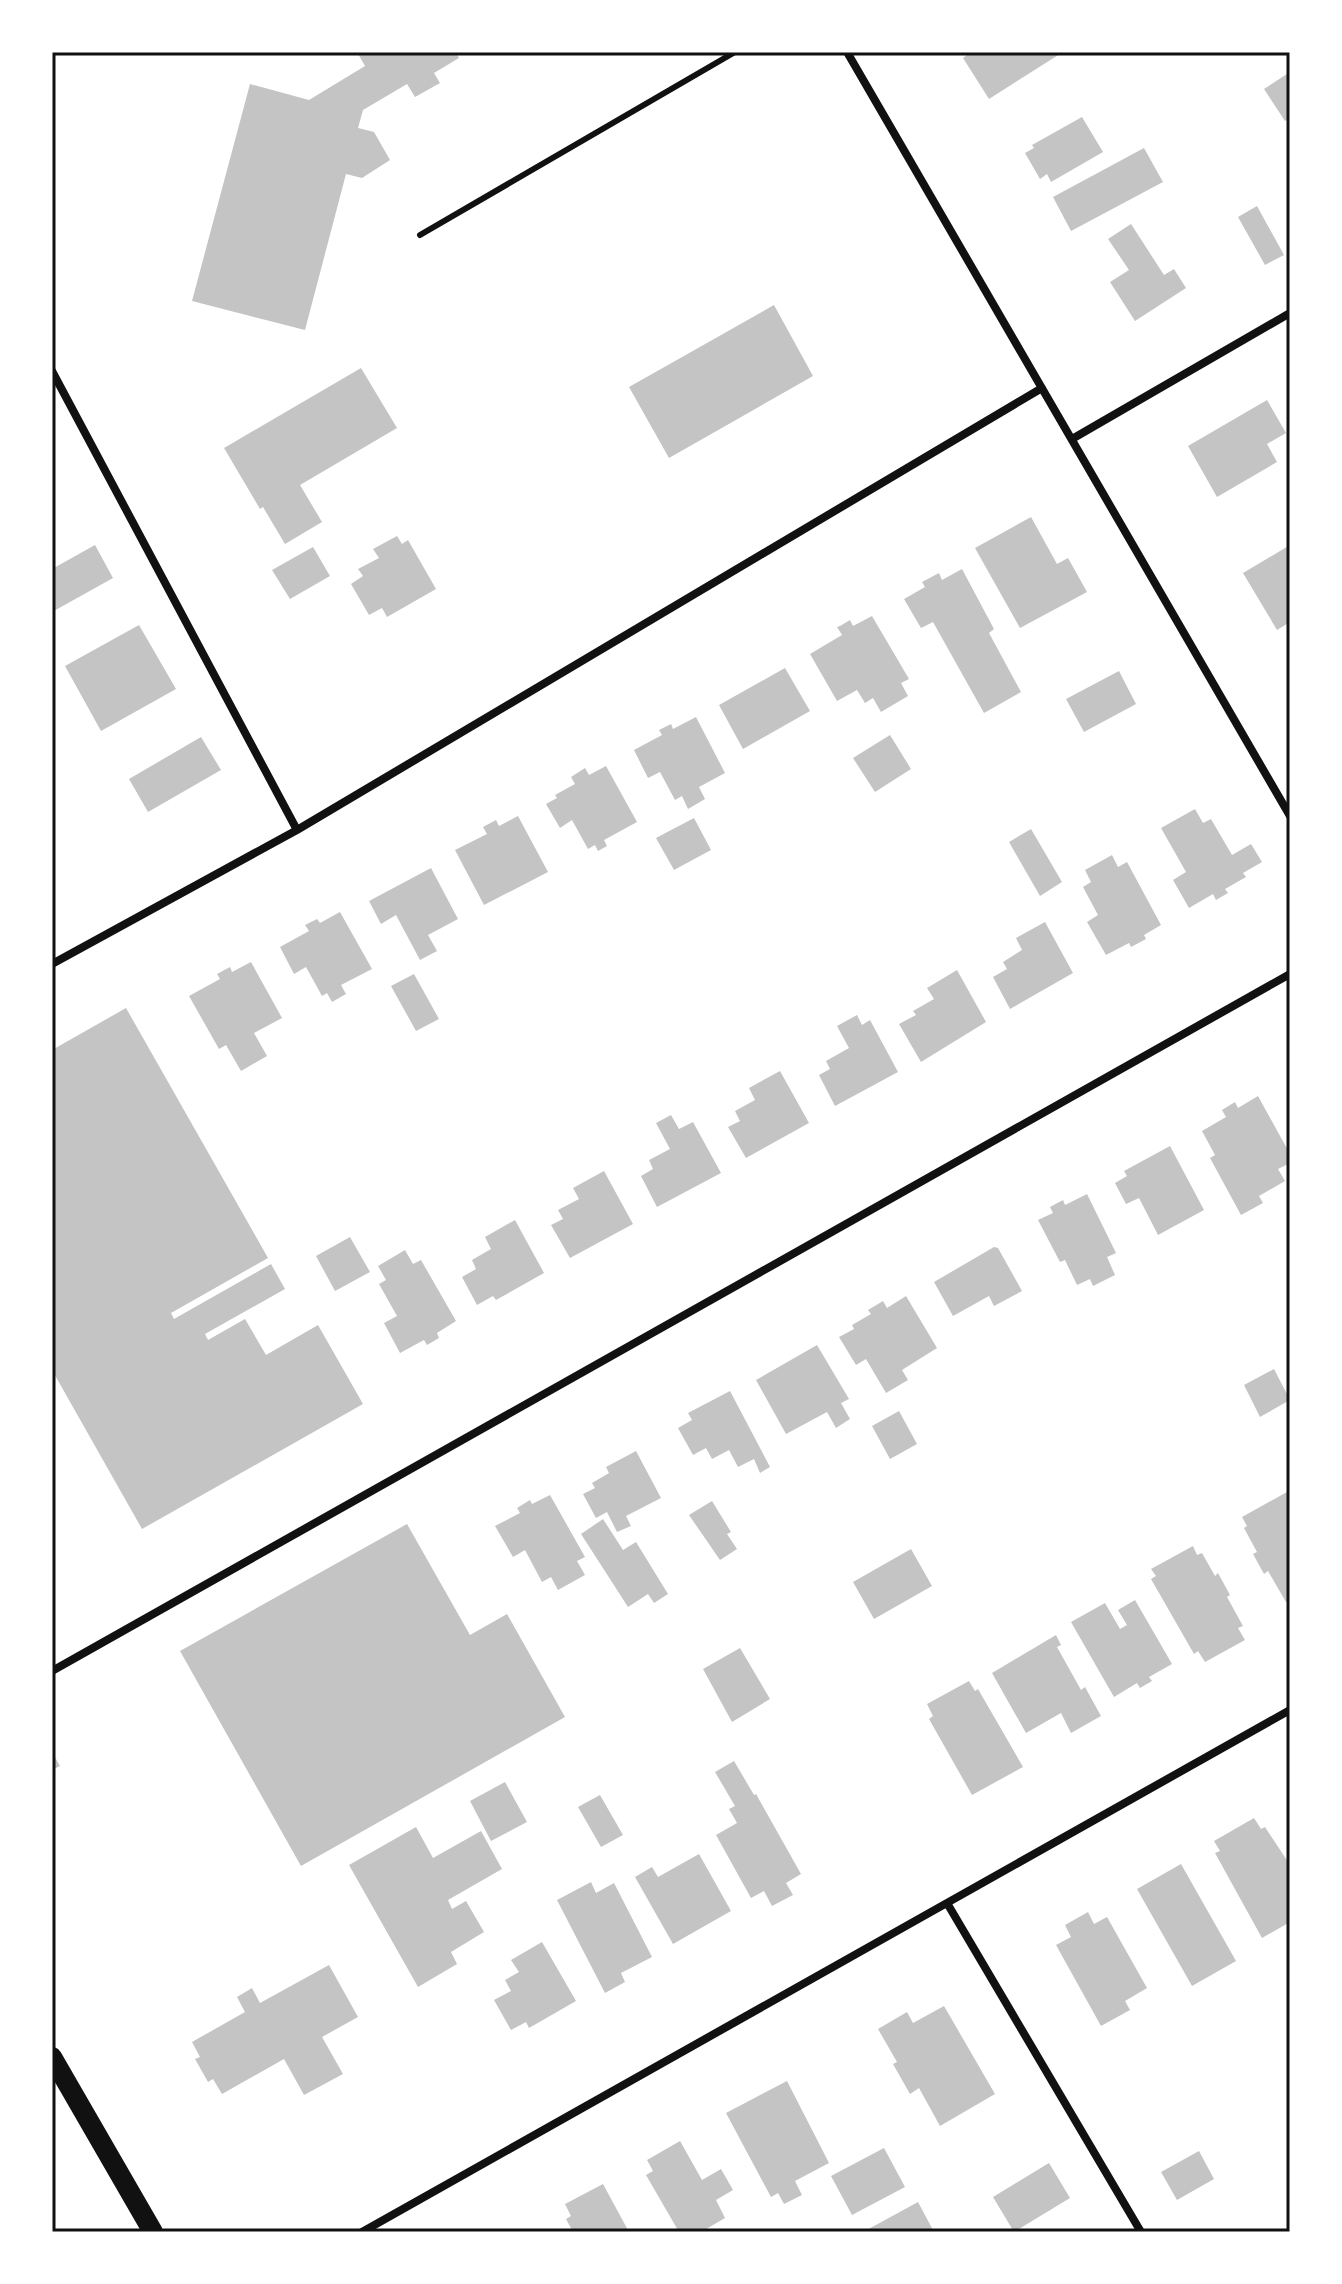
<svg xmlns="http://www.w3.org/2000/svg" width="1342" height="2284" viewBox="0 0 1342 2284" font-family="Merriweather,serif">
  <style>
    .building { fill: #c4c4c4 }
    .lines { fill: none; stroke-linecap: round; stroke-linejoin: round }
    .service { stroke: #111; stroke-width: 6 }
    .minor { stroke: #111; stroke-width: 8 }
    .primary { stroke: #111; stroke-width: 20 }
    .neatline { fill: none; stroke: #111; stroke-width: 3 }
  </style>
  <rect width="100%" height="100%" fill="#fff"/>
  <path class="building" d="M357 52H456L459 58 434 73 440 83 415 97 407 84 363 110 358 128 374 132 390 160 362 178 346 174 305 330 192 301 250 84 309 100 365 66Z
    M966 52H1063L989 99 963 58 967 55Z
    M1290 72V118L1285 121 1264 89Z
    M1082 117 1103 152 1051 182 1047 174 1040 179 1025 153 1034 148 1032 145Z
    M1144 148 1163 182 1071 231 1053 197Z
    M1257 206 1284 255 1265 265 1238 217Z
    M1131 224 1164 275 1174 269 1186 288 1135 321 1110 282 1129 270 1108 239Z
    M774 305 813 376 669 458 629 387Z
    M361 368 397 428 300 485 322 522 285 544 263 507 260 509 224 448Z
    M1267 400 1286 433 1267 444 1277 462 1217 497 1188 446Z
    M1031 517 1057 564 1068 558 1087 592 1020 628 975 548Z
    M397 536 402 544 408 540 436 589 387 617 382 608 369 615 351 584 363 576 358 569 379 558 373 549Z
    M95 545 113 578 52 612V569Z
    M1290 545V622L1277 630 1243 573Z
    M313 547 330 576 290 599 272 570Z
    M962 569 994 629 989 633 1021 692 984 713 933 622 921 628 904 599 925 587 922 582 939 573 942 580Z
    M872 616 909 679 901 683 908 696 881 712 873 698 865 703 857 690 837 701 810 654 842 635 837 627 840 626 850 620 853 626Z
    M139 625 176 689 101 731 65 666Z
    M785 668 810 711 743 749 719 705Z
    M1119 671 1136 704 1084 732 1066 699Z
    M696 717 725 773 699 787 705 799 688 809 682 796 675 800 660 772 648 778 634 750 662 735 659 730 671 724 673 729Z
    M890 735 911 769 875 792 853 758Z
    M201 737 221 770 148 812 129 779Z
    M606 766 637 822 604 840 607 846 598 851 595 845 588 849 572 820 560 828 546 804 557 798 555 795 575 784 571 777 585 768 589 775Z
    M1195 809 1203 823 1211 819 1232 855 1251 844 1262 862 1243 873 1246 877 1225 889 1228 893 1216 900 1213 894 1189 908 1173 880 1186 872 1161 828Z
    M518 816 548 872 484 905 455 850 487 834 483 827 496 820 499 826Z
    M694 818 711 850 674 870 656 838Z
    M1031 829 1062 882 1040 896 1009 842Z
    M1112 855 1118 867 1127 862 1161 925 1144 935 1146 939 1131 947 1129 943 1106 955 1087 922 1098 915 1083 887 1091 882 1085 870Z
    M431 868 458 919 428 935 437 951 420 960 396 915 381 924 369 901Z
    M340 912 372 969 341 985 346 994 332 1002 327 993 322 996 306 967 294 974 280 947 309 931 305 925 317 919 320 923Z
    M1045 922 1073 973 1010 1009 993 977 1007 969 1003 962 1022 950 1016 938Z
    M251 962 282 1018 254 1033 267 1056 241 1071 226 1045 219 1049 189 996 220 979 217 974 230 967 232 972Z
    M957 970 986 1022 921 1062 899 1024 916 1015 913 1011 934 999 927 988Z
    M414 974 439 1019 416 1031 391 986Z
    M126 1008 268 1258 171 1313 174 1319 271 1264 285 1289 205 1334 208 1340 245 1319 266 1355 318 1325 363 1404 142 1529 52 1370V1050Z
    M857 1015 862 1025 870 1020 898 1072 835 1106 819 1075 830 1069 826 1061 849 1048 837 1026Z
    M780 1071 809 1123 746 1158 728 1127 740 1121 735 1111 755 1100 749 1088Z
    M1258 1096 1290 1154V1163L1278 1169 1285 1181 1259 1196 1263 1203 1241 1215 1210 1158 1215 1155 1202 1131 1226 1117 1222 1110 1235 1102 1238 1108Z
    M671 1115 679 1129 693 1122 721 1173 657 1207 641 1176 653 1169 649 1160 670 1149 656 1123Z
    M1170 1146 1204 1210 1158 1235 1139 1198 1126 1204 1115 1183 1127 1176 1124 1171Z
    M604 1171 633 1224 570 1258 551 1225 563 1219 558 1210 579 1199 573 1188Z
    M1087 1194 1116 1253 1107 1257 1115 1275 1093 1286 1090 1279 1077 1285 1065 1260 1060 1262 1038 1220 1053 1213 1050 1207 1063 1200 1065 1205Z
    M515 1220 544 1273 496 1300 493 1296 477 1305 462 1277 476 1269 472 1260 491 1249 485 1237Z
    M350 1237 370 1272 335 1291 316 1256Z
    M994 1247 998 1248 1022 1291 994 1306 989 1296 953 1316 934 1282Z
    M405 1250 413 1264 421 1260 456 1321 437 1333 439 1338 427 1345 424 1340 400 1353 384 1323 397 1316 379 1284 386 1280 378 1266Z
    M906 1296 937 1348 902 1370 908 1380 886 1393 866 1359 856 1365 839 1337 854 1329 852 1325 871 1314 868 1310 883 1301 887 1308Z
    M817 1345 849 1399 841 1403 850 1419 836 1428 827 1412 786 1434 756 1380Z
    M1274 1369 1290 1400 1260 1417 1244 1385Z
    M730 1391 770 1467 760 1473 754 1459 738 1467 729 1450 712 1459 706 1448 693 1455 678 1428 692 1420 688 1413Z
    M899 1411 917 1444 890 1459 872 1426Z
    M636 1451 661 1498 626 1516 631 1526 617 1532 607 1512 596 1518 583 1494 595 1488 592 1483 609 1473 606 1467Z
    M1287 1492 1290 1498V1600L1286 1602 1268 1571 1264 1574 1253 1554 1257 1552 1244 1528 1247 1526 1242 1517Z
    M550 1495 585 1557 577 1561 585 1575 558 1590 551 1577 542 1582 525 1550 513 1557 495 1526 520 1513 517 1508 530 1500 532 1504Z
    M712 1501 731 1532 727 1534 737 1549 720 1560 689 1515Z
    M603 1519 623 1550 636 1542 668 1594 654 1603 648 1594 628 1607 581 1534Z
    M407 1524 470 1635 507 1614 565 1717 301 1866 180 1651Z
    M1193 1546 1197 1555 1202 1553 1215 1576 1218 1573 1230 1595 1227 1597 1243 1626 1238 1628 1245 1640 1205 1662 1198 1651 1194 1654 1151 1579 1156 1576 1151 1569Z
    M911 1549 932 1586 874 1619 853 1582Z
    M1135 1600 1172 1664 1149 1677 1152 1681 1140 1688 1137 1683 1114 1697 1071 1622 1105 1603 1120 1629 1127 1625 1118 1610Z
    M1056 1635 1061 1645 1057 1647 1081 1690 1085 1687 1101 1716 1071 1733 1061 1713 1026 1733 992 1673Z
    M740 1648 770 1699 732 1722 703 1669Z
    M969 1681 975 1691 978 1689 1023 1767 972 1795 929 1719 933 1716 927 1704Z
    M52 1752 60 1766 52 1770Z
    M734 1761 754 1795 756 1794 801 1874 786 1883 793 1895 772 1906 764 1891 751 1898 716 1835 737 1823 729 1809 735 1806 715 1772Z
    M505 1782 527 1822 491 1841 470 1801Z
    M600 1795 623 1835 601 1847 578 1807Z
    M1254 1818 1261 1829 1265 1827 1290 1865V1922L1262 1938 1215 1853 1220 1851 1214 1841Z
    M416 1827 433 1858 481 1831 502 1869 448 1900 452 1909 466 1901 484 1932 451 1952 457 1964 418 1987 349 1865Z
    M699 1854 731 1911 673 1944 635 1877 652 1867 658 1877Z
    M1181 1864 1236 1961 1192 1986 1137 1889Z
    M591 1882 596 1893 614 1883 652 1957 621 1973 625 1982 605 1993 557 1900Z
    M1088 1912 1094 1924 1107 1917 1147 1988 1125 2001 1130 2010 1101 2026 1056 1945 1071 1937 1065 1925Z
    M542 1942 576 2001 529 2028 526 2022 511 2030 494 2000 511 1991 505 1980 519 1972 511 1960Z
    M329 1965 358 2017 322 2037 343 2074 304 2095 284 2059 222 2094 213 2079 208 2082 195 2059 200 2057 192 2042 245 2012 237 1997 252 1988 260 2003Z
    M944 2006 995 2094 940 2126 919 2088 910 2094 893 2064 897 2062 878 2029 907 2012 913 2023Z
    M787 2081 829 2163 795 2181 802 2195 784 2204 778 2193 771 2197 726 2113Z
    M680 2141 702 2180 721 2169 733 2190 716 2200 725 2218 701 2232H679L646 2175 653 2171 647 2160Z
    M884 2148 905 2187 852 2215 831 2176Z
    M1199 2151 1214 2179 1177 2200 1161 2172Z
    M1049 2163 1070 2198 1014 2232 993 2197Z
    M603 2184 629 2232H573L566 2219 571 2216 565 2204Z
    M918 2202 934 2232H863Z"/>
  <g class="lines">
    <path class="service" d="M420 235 735 52"/>
    <path class="minor" d="M847 52 1290 816
      M52 371 297 830
      M1072 439 1290 313
      M52 964 297 830 1042 388
      M52 1671 1290 974
      M947 1903 1141 2232
      M362 2232 1290 1710"/>
    <path class="primary" d="M52 2057 153 2232"/>
  </g>
  <rect width="1342" height="2284" fill="none" stroke="#ffffff" stroke-width="108"/>
  <rect x="54" y="54" width="1234" height="2176" class="neatline"/>
</svg>
